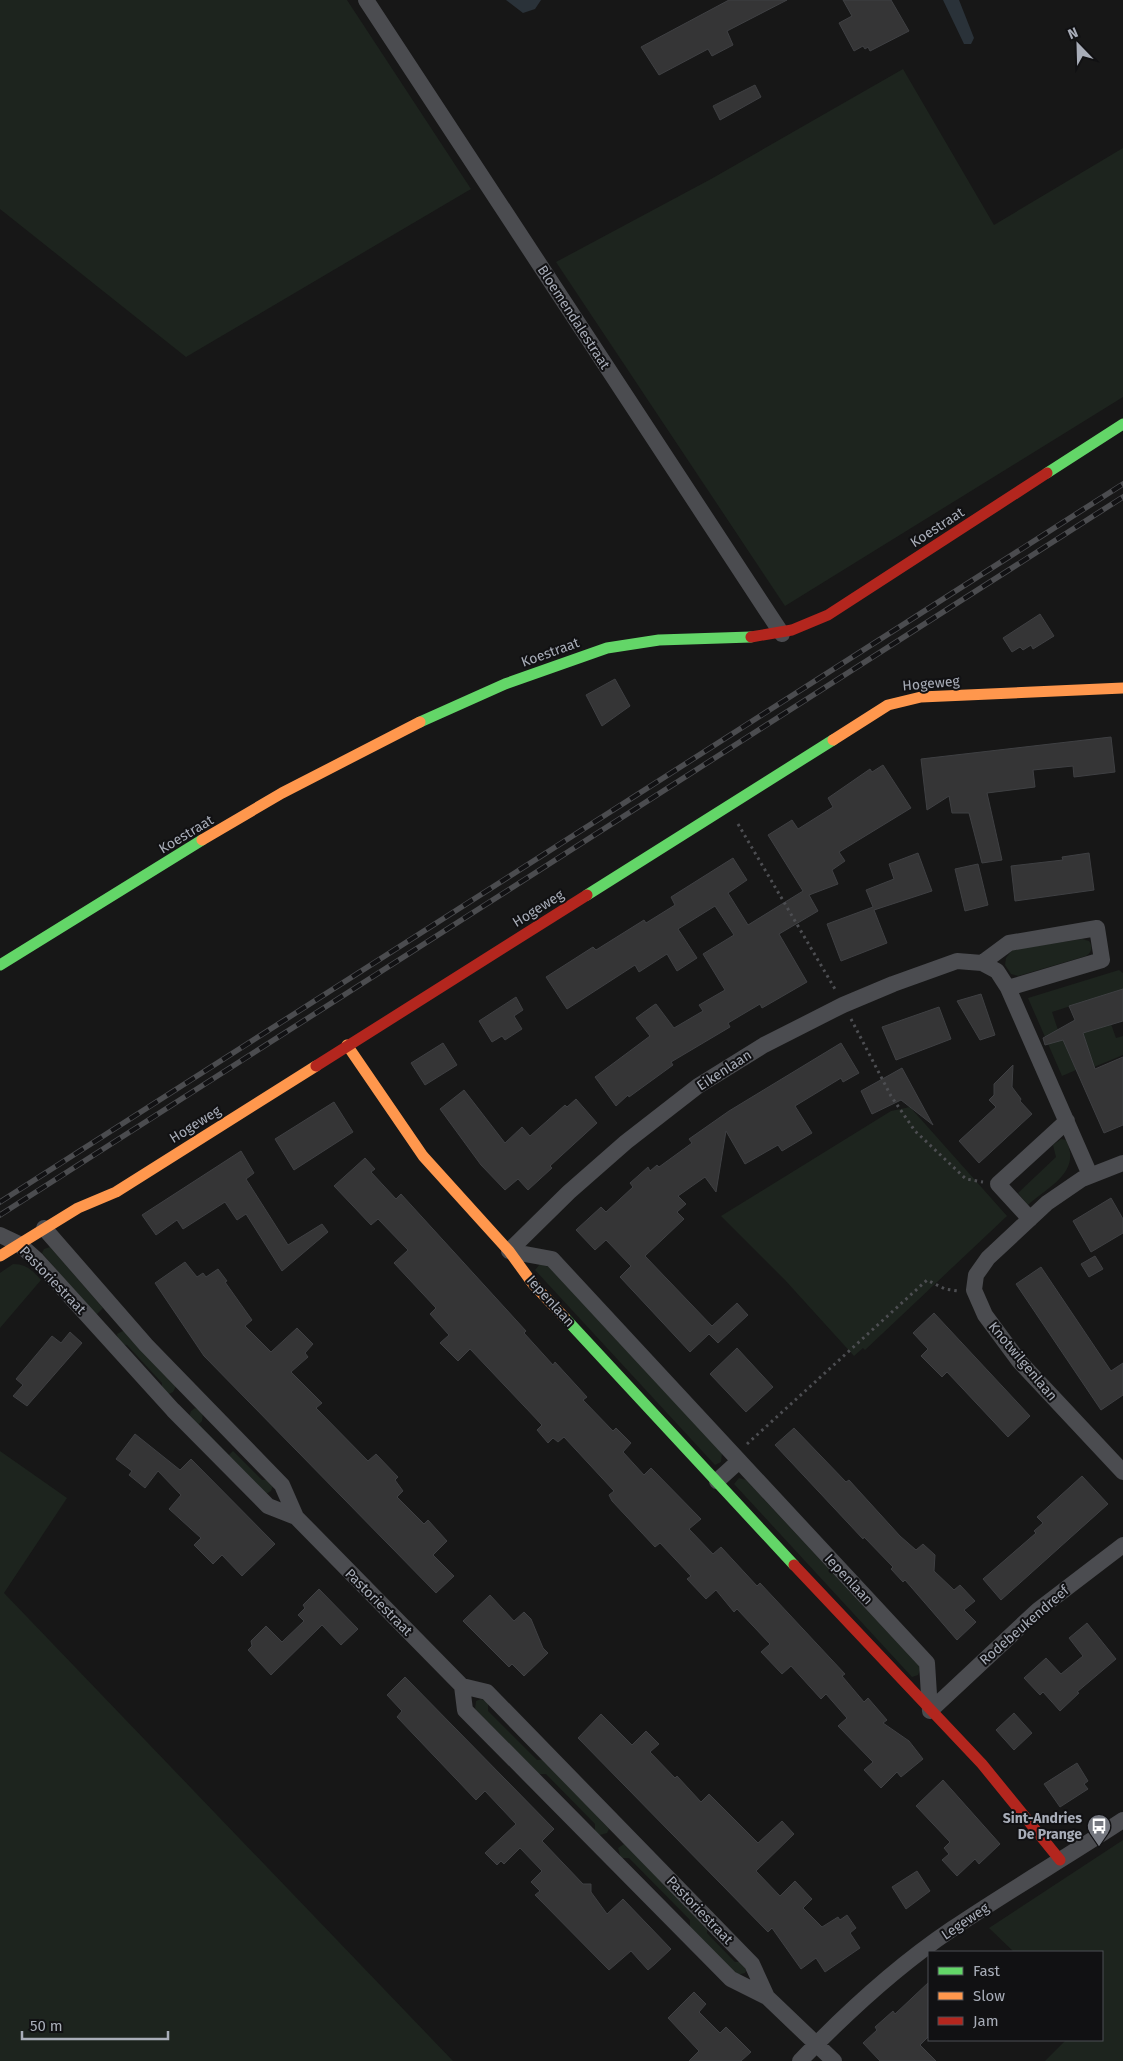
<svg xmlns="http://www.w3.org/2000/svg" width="1123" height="2061" viewBox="0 0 1123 2061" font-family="'Fira Sans',sans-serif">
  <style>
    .green { fill: #1d241e }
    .water { fill: #2a3239 }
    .building { fill: #353536; stroke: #3f4043 }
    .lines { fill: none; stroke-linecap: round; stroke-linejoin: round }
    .path { stroke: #4d4e52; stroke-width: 3; stroke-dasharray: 2.5 4; stroke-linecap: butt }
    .street { stroke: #4b4c50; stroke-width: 16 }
    .fast { stroke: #63d668; stroke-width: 11 }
    .slow { stroke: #ff974d; stroke-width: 11 }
    .jam { stroke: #b3261e; stroke-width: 11 }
    .rail-casing { stroke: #4b4c4f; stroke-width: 5.5 }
    .rail { stroke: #111113; stroke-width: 4; stroke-dasharray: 11; stroke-linecap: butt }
    .labels { text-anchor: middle; stroke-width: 4; stroke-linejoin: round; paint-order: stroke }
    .street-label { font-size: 14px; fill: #a8adb8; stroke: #111113 }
    .poi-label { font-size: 14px; font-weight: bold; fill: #a8adb8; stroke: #111113; text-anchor: end }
  </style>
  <rect width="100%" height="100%" fill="#171717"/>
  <path class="green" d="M0 0H347L471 189 186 357 0 209Z
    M903 69 994 225 1123 148V397L785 606 556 262 711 179Z
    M1082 939 1089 941C1093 947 1092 952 1086 956L1018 976 1011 974 1005 965 1006 958 1012 950Z
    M1119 970 1123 973V989L1052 1012 1061 1039 1085 1038 1083 1033 1111 1024 1116 1038 1123 1036V1055L1094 1067 1072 1060 1076 1070 1062 1076 1028 998Z
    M910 1107 1007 1216 865 1350 863 1348 854 1356 785 1280 721 1216 891 1111Z
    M1061 1139 1066 1140C1082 1172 1049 1186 1028 1205L1018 1193 1056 1157 1053 1145Z
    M50 1247 103 1308 96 1315 42 1253 44 1249Z
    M13 1264C26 1264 32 1270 41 1280L0 1328V1273Z
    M540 1264 549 1267 722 1453 721 1462 715 1465 535 1270Z
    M125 1330 176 1386 173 1392 169 1394 162 1391V1383L127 1345 119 1344 117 1334Z
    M195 1408 203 1412 202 1421 199 1424 229 1455 233 1451 262 1480H270L273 1485 271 1491 266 1494 189 1417 191 1411Z
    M0 1451 67 1498 4 1593 453 2061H0Z
    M739 1478 746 1480 919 1666 920 1670 918 1675 912 1677 734 1484Z
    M481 1699 488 1702V1711L537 1760H545L609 1829 607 1833 600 1835 595 1832V1824L546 1774H538L475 1709 476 1701Z
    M1123 1840V2061H1045L1066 2040H1102V1952H1014L989 1928Z
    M624 1844 707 1925V1933L735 1962H743L746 1971 745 1973 737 1975 690 1928V1920L629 1858H621L618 1848Z"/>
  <path class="water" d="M506 0H541L535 9 523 13Z
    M943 0H959L974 38 971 44H964Z"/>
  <path class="building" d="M729 0H787L727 31 733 45 712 56 708 49 659 75 641 47Z
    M843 0H891L909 31 870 51 868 47 865 49 863 46 854 51 839 23 852 16Z
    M755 85 761 97 720 120 713 106Z
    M1040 614 1054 636 1033 649 1031 645 1023 650 1020 647 1012 652 1003 638Z
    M615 679 630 706 602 726 586 695Z
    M1111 737 1115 772 1074 777 1073 766 1033 770 1035 787 987 793 1002 860 982 863 969 813H952L949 796 927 810 921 759Z
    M883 765 911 808 839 852 845 861 832 870 838 884 809 895 818 911 779 934 807 982 762 1008 760 1004 728 1023 730 1027 671 1062 673 1065 629 1097 628 1095 616 1106 595 1077 650 1036 636 1018 654 1005 656 1004 674 1028 703 1011 699 1005 725 990 703 954 734 935 715 906 678 929 697 958 677 971 667 954 639 972 635 965 567 1009 546 977 593 947 596 950 644 920 646 923 675 905 671 897 733 858 747 880 728 893 748 925 803 891 768 835 792 820 798 829 833 807 828 798 870 769 872 772Z
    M918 853 932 891 874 910 887 943 841 961 827 924 873 907 866 890 894 879 889 864Z
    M1089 853 1094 890 1015 901 1011 866 1063 860 1062 857Z
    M978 864 988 905 965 911 955 869Z
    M1123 989V1021L1083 1033 1095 1069 1123 1057V1125L1104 1133 1063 1040 1045 1045 1043 1038 1075 1020 1069 1006Z
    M981 994 995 1035 980 1040 957 1001Z
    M516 997 523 1010 514 1016 522 1029 505 1040 502 1036 492 1042 479 1021Z
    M939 1007 951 1039 896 1060 882 1027Z
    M443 1043 457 1065 425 1085 411 1063Z
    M841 1043 859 1073 843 1082 841 1078 795 1106 812 1133 782 1151 778 1145 745 1164 726 1131 716 1192 705 1177 678 1196 686 1204 677 1212 684 1219 645 1256 712 1326 737 1303 748 1315 718 1343 709 1334 690 1352 620 1277 631 1266 606 1240 595 1250 576 1230 601 1207 606 1212 633 1187 630 1183 648 1167 650 1171 657 1165 659 1167 692 1143 689 1139 729 1111Z
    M1013 1065 1012 1087 1021 1099 1020 1101 1032 1114 979 1163 959 1141 996 1107 989 1100 994 1095V1084Z
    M902 1068 933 1125 901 1100 872 1114 861 1091Z
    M464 1090 505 1143 522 1127 530 1136 565 1105 567 1107 576 1099 597 1123 550 1166 552 1168 528 1190 518 1179 505 1190 481 1165 440 1109Z
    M334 1102 353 1132 294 1170 275 1139Z
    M241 1151 254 1173 246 1179 288 1245 322 1224 328 1232 282 1271 246 1214 237 1220 225 1202 183 1229 177 1220 156 1235 142 1215Z
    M365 1158 375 1169 371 1172 396 1199 401 1194 526 1331 524 1333 553 1365 555 1362 587 1397 583 1400 613 1431 616 1428 631 1443 623 1452 644 1475 651 1468 701 1519 689 1529 713 1554 721 1547 757 1586 760 1583 845 1674 842 1676 864 1702 868 1698 887 1720 883 1723 909 1741 923 1759 901 1777 897 1772 881 1788 864 1770 873 1762 838 1726 847 1718 826 1694 821 1699 791 1666 782 1674 761 1652 770 1644 737 1609 734 1612 716 1590 706 1599 687 1579 691 1576 660 1543 655 1547 612 1501 609 1495 614 1491 564 1437 558 1442 553 1438 548 1443 537 1430 542 1425 470 1349 458 1361 440 1343 449 1335 430 1314 436 1308 394 1263 408 1250 378 1219 371 1225 334 1186Z
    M1111 1198 1123 1219V1233L1091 1252 1073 1221Z
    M1095 1256 1103 1269 1089 1277 1081 1264Z
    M185 1262 197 1277 203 1273 206 1277 218 1269 227 1281 225 1282 252 1320 245 1326 271 1352 297 1328 313 1344 305 1353 308 1357 291 1372 322 1403 316 1408 368 1461 376 1454 398 1477 395 1480 403 1491 397 1497 424 1524 428 1520 447 1541 433 1555 454 1576 436 1593 204 1356 155 1283Z
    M1041 1267 1111 1371 1123 1363V1395L1101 1410 1016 1284Z
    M934 1313 1030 1416 1008 1437 947 1372 942 1377 921 1356 928 1349 913 1333Z
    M70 1332 82 1343 27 1406 13 1396 23 1385 16 1379 52 1336 61 1343Z
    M737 1348 773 1387 746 1412 710 1374Z
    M794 1428 846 1482 849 1480 900 1536 916 1550 923 1544 935 1555 934 1571 954 1590 960 1585 975 1601 964 1610 976 1622 957 1640 905 1580 903 1582 891 1569 893 1567 864 1537 863 1539 775 1445Z
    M135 1434 180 1470 191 1459 275 1544 242 1576 222 1555 213 1564 194 1545 201 1538 169 1509 181 1495 158 1471 145 1488 129 1475 132 1471 116 1459Z
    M1082 1476 1108 1504 1001 1600 983 1579 1036 1533 1034 1531 1043 1523 1037 1517Z
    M319 1589 358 1629 341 1645 322 1625 271 1675 248 1650 252 1646 251 1641 266 1626 282 1642 304 1621 298 1615 305 1608 303 1605Z
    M490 1595 514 1621 524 1612 531 1619 543 1648 548 1653 524 1676 512 1664 509 1667 463 1621Z
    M1087 1623 1116 1659 1077 1692 1079 1693 1060 1711 1043 1692 1040 1695 1024 1678 1046 1658 1061 1674 1083 1656 1069 1638Z
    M405 1677 554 1829 542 1841 583 1884H591V1892L607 1914 623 1899 671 1949 655 1964 648 1970 631 1951 609 1970 535 1895 540 1891 531 1882 542 1871 520 1848 504 1864 501 1861 497 1865 485 1853 516 1824 485 1791 476 1800 397 1717 402 1711 387 1695Z
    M1014 1713 1032 1733 1014 1750 996 1730Z
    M601 1714 632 1745 646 1731 659 1744 650 1752 675 1778 677 1776 701 1802 709 1794 758 1843 782 1821 794 1834 756 1871 780 1896 795 1881 812 1899 803 1908 822 1927 838 1917 840 1920 847 1915 856 1928 850 1933 860 1948 825 1972 816 1958 801 1969 772 1928 768 1932 578 1738Z
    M1077 1763 1088 1781 1084 1784 1088 1789 1060 1807 1044 1784Z
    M943 1780 1000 1844 979 1864 975 1859 957 1876 942 1860 949 1854 944 1848 950 1842 916 1806Z
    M917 1871 930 1891 906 1909 892 1887Z
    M929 1982V2036L920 2045 936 2061H880L863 2043 877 2030 875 2027 893 2011 895 2014Z
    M694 1992 706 2004 699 2012 720 2033 726 2027 751 2052 741 2061H689L699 2051 668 2018Z"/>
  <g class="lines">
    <path class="path" d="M738 824 835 989
      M851 1019 891 1096 915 1131 966 1179 983 1182
      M747 1444 927 1280 945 1289 958 1291"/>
    <path class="street" d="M366 0 782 634
      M982 963 997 971 1008 988 1090 1175
      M1123 1163 1082 1179 1047 1203 988 1258 976 1275 974 1290 985 1315 1019 1361 1123 1472
      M1030 1219 998 1184 1067 1121
      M44 1228 146 1345 282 1485 296 1517 462 1686 487 1692 752 1964 767 1997
      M0 1235 19 1244 37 1260 173 1410 268 1506 296 1517
      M509 1251 569 1192 626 1142 698 1086 764 1045 843 1005 893 984 957 961 982 963 1009 943 1097 928 1102 960 1008 988
      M509 1251 552 1259 927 1663 930 1711
      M717 1481 739 1461
      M462 1686 465 1710 731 1979 767 1997 834 2061
      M930 1711 1038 1610 1123 1545
      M800 2061C846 2013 897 1966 952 1929 1008 1891 1067 1857 1123 1820"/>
    <path class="fast" d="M1047 473 1123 424
      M420 722 505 684 607 648 659 640 751 637
      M587 895 833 740
      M0 965 202 840
      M565 1318 794 1565"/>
    <path class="slow" d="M833 740 888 705 921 697 1123 688
      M202 840 282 793 420 722
      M347 1045 423 1156 509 1251 533 1284 565 1318
      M0 1256 78 1208 116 1192 316 1066"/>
    <path class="jam" d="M751 637 792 630 828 615 1047 473
      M316 1066 587 895
      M794 1565 982 1764 1060 1860"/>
    <g class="rail-casing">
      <path id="rail" d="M0 1202 1123 484
        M0 1215 1123 497"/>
    </g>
    <use href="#rail" class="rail"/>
  </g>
  <defs>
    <g id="bus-pin" transform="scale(1.25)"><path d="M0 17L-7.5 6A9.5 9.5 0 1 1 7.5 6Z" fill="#757880" stroke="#111113"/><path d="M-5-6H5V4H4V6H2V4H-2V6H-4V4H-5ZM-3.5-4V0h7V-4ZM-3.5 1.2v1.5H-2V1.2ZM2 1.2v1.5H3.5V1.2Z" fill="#fff"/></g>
  </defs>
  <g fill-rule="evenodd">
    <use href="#bus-pin" x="1099" y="1826"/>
  </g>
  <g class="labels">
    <g class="street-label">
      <text transform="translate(574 317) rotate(57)" y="5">Bloemendalestraat</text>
      <text transform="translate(937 527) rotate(-33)" y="5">Koestraat</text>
      <text transform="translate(550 652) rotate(-20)" y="5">Koestraat</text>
      <text transform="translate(931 683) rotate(-5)" y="5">Hogeweg</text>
      <text transform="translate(186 834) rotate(-31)" y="5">Koestraat</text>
      <text transform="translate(538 908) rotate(-32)" y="5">Hogeweg</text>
      <text transform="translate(724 1070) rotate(-33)" y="5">Eikenlaan</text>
      <text transform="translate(195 1124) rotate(-32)" y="5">Hogeweg</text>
      <text transform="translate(53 1280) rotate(46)" y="5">Pastoriestraat</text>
      <text transform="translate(551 1301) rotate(48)" y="5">Iepenlaan</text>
      <text transform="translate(1023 1361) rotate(50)" y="5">Knotwilgenlaan</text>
      <text transform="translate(849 1579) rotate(47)" y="5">Iepenlaan</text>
      <text transform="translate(379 1602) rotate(45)" y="5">Pastoriestraat</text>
      <text transform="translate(1024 1625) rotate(-41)" y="5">Rodebeukendreef</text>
      <text transform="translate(700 1910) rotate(46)" y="5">Pastoriestraat</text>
      <text transform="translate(965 1921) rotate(-34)" y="5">Legeweg</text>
    </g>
    <g class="poi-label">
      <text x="1082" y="1823">Sint-Andries<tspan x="1082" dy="16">De Prange</tspan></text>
    </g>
  </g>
  <rect x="928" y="1951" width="175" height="90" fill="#111113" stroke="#4d4f55"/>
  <rect x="938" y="1967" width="25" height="8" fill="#63d668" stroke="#4d4f55"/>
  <text x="973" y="1976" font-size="15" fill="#a8adb8">Fast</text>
  <rect x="938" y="1992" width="25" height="8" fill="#ff974d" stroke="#4d4f55"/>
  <text x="973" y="2001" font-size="15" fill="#a8adb8">Slow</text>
  <rect x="938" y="2017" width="25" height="8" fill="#b3261e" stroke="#4d4f55"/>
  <text x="973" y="2026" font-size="15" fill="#a8adb8">Jam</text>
  <g transform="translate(1078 45) rotate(337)" stroke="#111113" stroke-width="4" paint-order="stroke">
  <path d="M0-4L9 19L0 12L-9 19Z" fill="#a8adb8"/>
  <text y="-8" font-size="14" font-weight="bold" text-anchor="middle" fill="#a8adb8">N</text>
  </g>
  <path d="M22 2031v8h146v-8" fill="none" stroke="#a8adb8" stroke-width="2.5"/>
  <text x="30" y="2031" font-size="15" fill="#a8adb8" stroke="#111113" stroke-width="4" paint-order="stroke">50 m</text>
</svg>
